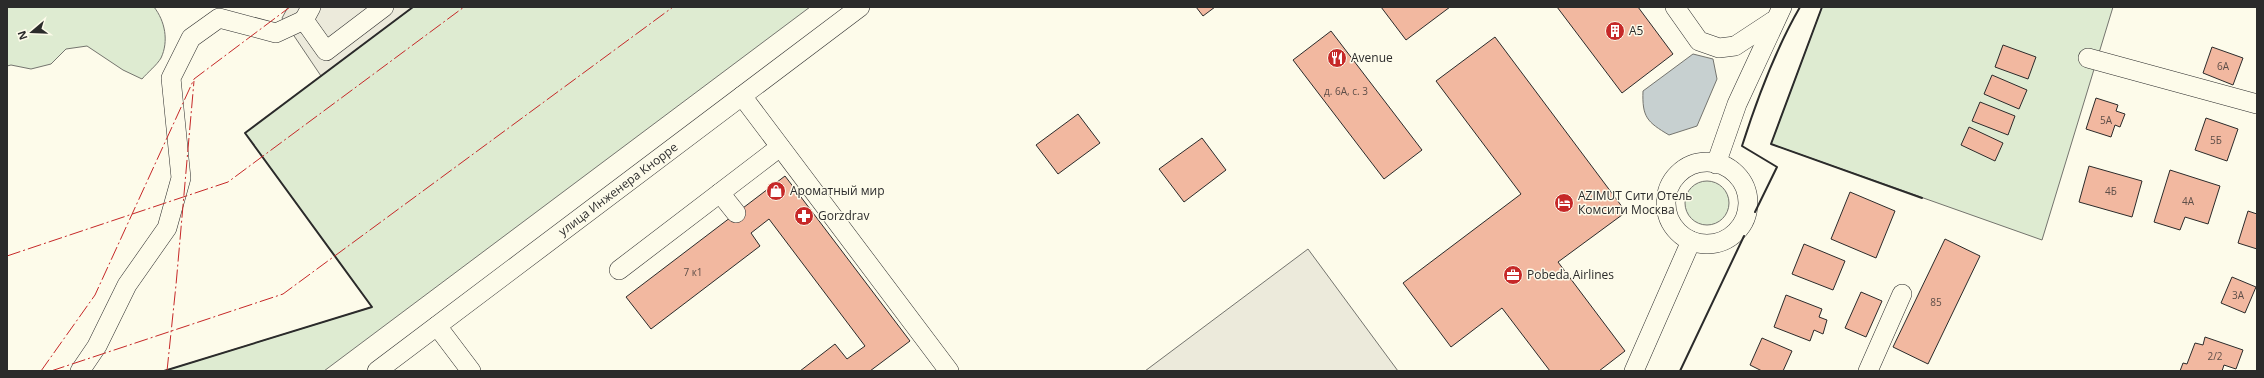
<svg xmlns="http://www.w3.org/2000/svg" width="2264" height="378" viewBox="0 0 2264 378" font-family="'Open Sans',sans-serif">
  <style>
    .green { fill: #deebd1; stroke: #74746e }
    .parking { fill: #eceadb; stroke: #74746e }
    .water { fill: #c7d0d0; stroke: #74746e }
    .building { fill: #f2b8a0; stroke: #2b2b2b }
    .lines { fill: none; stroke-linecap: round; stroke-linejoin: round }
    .minor-casing { stroke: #2b2b2b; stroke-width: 20 }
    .minor { stroke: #fdfbea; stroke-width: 19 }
    .wall { stroke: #2b2b2b; stroke-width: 2 }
    .power { stroke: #c62828; stroke-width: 1; stroke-dasharray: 14 3 2 3; stroke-linecap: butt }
    .labels { text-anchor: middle; stroke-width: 3; stroke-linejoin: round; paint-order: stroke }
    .number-label { font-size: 10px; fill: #5d4e48 }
    .poi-label { font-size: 12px; fill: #2b2b2b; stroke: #fdfbea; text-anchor: start }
    .street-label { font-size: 12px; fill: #2b2b2b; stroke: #fdfbea }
  </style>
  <rect width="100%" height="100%" fill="#fdfbea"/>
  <path class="green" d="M7 7H154C165 21 169 41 161 58 157 65 147 73 142 79L123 70 87 46 66 49 51 64 31 69 11 65 7 66Z
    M413 7H810L324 371H164L372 307 245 133Z
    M1822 7H2113L2042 240 1771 144Z
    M1685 203a22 22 0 1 1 44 0a22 22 0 1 1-44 0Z"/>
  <path class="parking" d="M288 7H413L321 76 282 18Z
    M1308 249 1398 371H1145Z"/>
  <path class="water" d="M1693 54 1713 59 1717 79 1697 126 1669 135C1647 122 1642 117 1643 91Z"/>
  <path class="building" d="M1196 7H1215L1203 16Z
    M1381 7H1450L1406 40Z
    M1557 7H1638L1673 54 1622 93Z
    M1331 31 1422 150 1384 179 1293 60Z
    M1495 37 1626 212 1558 262 1625 351 1599 371H1550L1502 308 1451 347 1403 283 1521 194 1436 81Z
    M2003 45 2036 57 2028 79 1995 67Z
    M2212 47 2243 58 2233 85 2203 73Z
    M1992 75 2027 90 2019 109 1984 94Z
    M2096 98 2118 105 2116 111 2125 114 2120 127 2115 125 2111 137 2086 129Z
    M1980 102 2015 116 2008 135 1972 121Z
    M1078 114 1100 143 1058 174 1036 145Z
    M2206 118 2238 129 2227 161 2195 150Z
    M1969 127 2003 143 1995 161 1961 145Z
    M1202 138 1226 170 1184 202 1159 169Z
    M2089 166 2142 181 2132 217 2079 202Z
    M2170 170 2220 186 2208 224 2185 217 2180 230 2154 222Z
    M785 176 910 341 870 371H800L835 344 847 359 865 346 769 219 751 233 760 246 651 329 626 297Z
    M1850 192 1895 211 1876 258 1831 239Z
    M2248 211 2257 214V249L2238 243Z
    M1945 239 1980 256 1928 364 1893 347Z
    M1804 244 1845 261 1833 290 1792 274Z
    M2232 277 2256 287 2245 313 2221 303Z
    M1861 292 1882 301 1866 337 1845 328Z
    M1786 295 1822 309 1819 317 1827 320 1823 334 1814 330 1810 341 1774 327Z
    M2205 337 2243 350 2236 369 2224 365 2222 371H2180L2183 363 2187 364 2195 343 2203 345Z
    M1762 338 1792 351 1783 371H1762L1750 365Z"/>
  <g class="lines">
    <g class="minor-casing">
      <g id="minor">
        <path d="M311 7 304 20 326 51 384 7"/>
        <path d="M1675 7 1699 41 1719 48 1735 46 1773 21"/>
        <path d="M2088 58 2257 104"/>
        <path d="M742 96 949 371"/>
        <circle cx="1707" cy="203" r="41"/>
        <path d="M1716 164 1737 104 1782 7"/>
        <path d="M720 193 736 213"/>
        <path d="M619 270 780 147"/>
        <path d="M437 326 471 371"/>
        <path d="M80 371 97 346 127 285 167 228 181 178 171 78 191 38 219 18 276 33 304 20"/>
        <path id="s1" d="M377 371 860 7"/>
        <path d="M1634 371 1691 241"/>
        <path d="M1868 371 1902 294"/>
      </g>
    </g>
    <use href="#minor" class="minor"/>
    <path class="wall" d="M1822 7 1771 144 1922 198
      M1755 212 1777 167 1742 146C1757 99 1775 50 1800 7
      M164 371 372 307 245 133 413 7
      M1680 371 1744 236"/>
    <path class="power" d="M7 256 228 182 464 7
      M41 371 95 295 194 79 290 7
      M51 371 283 294 673 7
      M167 371 176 285 194 81"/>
  </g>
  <defs>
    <g id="building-disc" transform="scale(1)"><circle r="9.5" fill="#c62828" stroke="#fdfbea"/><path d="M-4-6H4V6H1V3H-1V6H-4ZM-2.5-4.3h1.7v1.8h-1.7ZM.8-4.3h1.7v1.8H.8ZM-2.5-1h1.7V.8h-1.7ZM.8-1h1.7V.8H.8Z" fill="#fff"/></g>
    <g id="restaurant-disc" transform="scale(1)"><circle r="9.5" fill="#c62828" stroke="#fdfbea"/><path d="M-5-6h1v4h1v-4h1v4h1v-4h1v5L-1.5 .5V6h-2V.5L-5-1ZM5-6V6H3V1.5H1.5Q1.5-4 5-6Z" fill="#fff"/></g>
    <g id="shop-disc" transform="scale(1)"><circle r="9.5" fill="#c62828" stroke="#fdfbea"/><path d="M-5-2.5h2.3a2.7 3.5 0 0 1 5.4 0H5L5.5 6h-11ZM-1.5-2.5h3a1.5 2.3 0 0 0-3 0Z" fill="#fff"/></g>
    <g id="hotel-disc" transform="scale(1)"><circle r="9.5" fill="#c62828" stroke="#fdfbea"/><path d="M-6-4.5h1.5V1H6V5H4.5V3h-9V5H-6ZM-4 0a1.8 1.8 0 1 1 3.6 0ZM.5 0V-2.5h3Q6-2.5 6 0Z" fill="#fff"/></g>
    <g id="pharmacy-disc" transform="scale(1)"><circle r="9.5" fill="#c62828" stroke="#fdfbea"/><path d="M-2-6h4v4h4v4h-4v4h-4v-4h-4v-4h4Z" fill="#fff"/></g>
    <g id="office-disc" transform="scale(1)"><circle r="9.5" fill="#c62828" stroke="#fdfbea"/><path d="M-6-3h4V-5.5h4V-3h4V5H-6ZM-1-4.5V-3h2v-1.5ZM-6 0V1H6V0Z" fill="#fff"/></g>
  </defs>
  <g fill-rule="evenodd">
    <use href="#building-disc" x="1615" y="31"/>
    <use href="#restaurant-disc" x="1337" y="58"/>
    <use href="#shop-disc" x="776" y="191"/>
    <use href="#hotel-disc" x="1564" y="203"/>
    <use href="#pharmacy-disc" x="804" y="216"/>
    <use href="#office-disc" x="1513" y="275"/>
  </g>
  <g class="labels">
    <g class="number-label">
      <text x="2223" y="70">6А</text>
      <text x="1346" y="95">д. 6А, с. 3</text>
      <text x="2106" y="124">5А</text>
      <text x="2216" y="144">5Б</text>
      <text x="2111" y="195">4Б</text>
      <text x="2188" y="205">4А</text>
      <text x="693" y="276">7 к1</text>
      <text x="2238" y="299">3А</text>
      <text x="1936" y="306">85</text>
      <text x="2215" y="360">2/2</text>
    </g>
    <g class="poi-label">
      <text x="1629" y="35">А5</text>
      <text x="1351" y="62">Avenue</text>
      <text x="790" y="195">Ароматный мир</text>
      <text x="1578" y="200">AZIMUT Сити Отель<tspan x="1578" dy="14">Комсити Москва</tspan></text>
      <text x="818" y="220">Gorzdrav</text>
      <text x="1527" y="279">Pobeda Airlines</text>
    </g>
    <g class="street-label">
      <text dy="4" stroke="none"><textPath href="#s1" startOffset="302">улица Инженера Кнорре</textPath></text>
    </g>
  </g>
  <rect width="2264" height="378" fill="none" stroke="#2b2b2b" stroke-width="16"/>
  <g transform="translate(32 32) rotate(251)" stroke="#fdfbea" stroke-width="3" paint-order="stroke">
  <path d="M0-3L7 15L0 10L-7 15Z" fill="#2b2b2b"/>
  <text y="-6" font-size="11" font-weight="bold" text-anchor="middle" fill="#2b2b2b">N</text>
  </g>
</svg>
